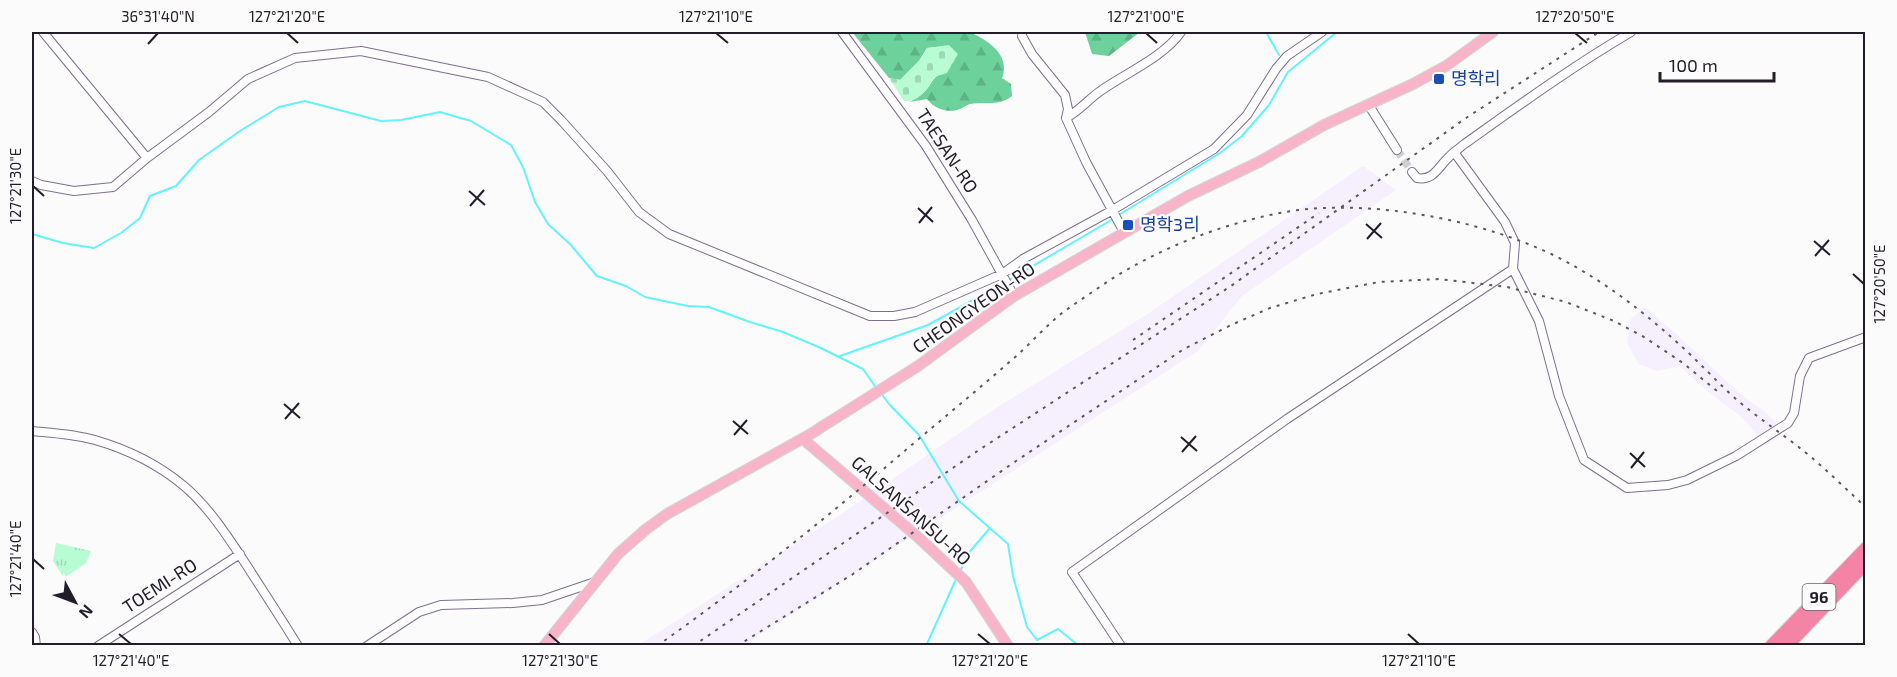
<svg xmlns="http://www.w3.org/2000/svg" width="1897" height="677" viewBox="0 0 1897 677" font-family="'Exo 2','Noto Sans KR',sans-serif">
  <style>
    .built { fill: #f6effe }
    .forest { fill: url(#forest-firs) }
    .cemetery { fill: url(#cemetery-stones) }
    .park { fill: url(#park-tufts) }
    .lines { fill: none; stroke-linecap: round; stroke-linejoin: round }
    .stream { stroke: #62f3fb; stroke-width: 2 }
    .minor-tunnel { stroke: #d0cfd1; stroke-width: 8; stroke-dasharray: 8 4; stroke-linecap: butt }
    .minor-casing { stroke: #7d708c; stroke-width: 10 }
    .major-casing { stroke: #d7d6d8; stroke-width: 12 }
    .highway-casing { stroke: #d7d6d8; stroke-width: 14 }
    .minor { stroke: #fff; stroke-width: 8 }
    .major { stroke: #f8b5c9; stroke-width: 10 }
    .highway { stroke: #f484a5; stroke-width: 12 }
    .rail { stroke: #5c5760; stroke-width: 2; stroke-dasharray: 3 6; stroke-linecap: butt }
    .ticks { fill: none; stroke: #231d29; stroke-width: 2 }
    .transit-dot { fill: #1a4fb4; stroke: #fbfbfb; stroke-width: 2 }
    .labels { text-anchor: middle; stroke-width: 4.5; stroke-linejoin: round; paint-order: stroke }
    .shield { fill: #fbfbfb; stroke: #646068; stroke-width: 1.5 }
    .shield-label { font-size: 16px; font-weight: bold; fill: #231d29 }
    .transit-label { font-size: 18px; fill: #164399; stroke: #fbfbfb; text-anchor: start }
    .street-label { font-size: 18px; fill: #231d29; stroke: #fbfbfb }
    .neatline { fill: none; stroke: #231d29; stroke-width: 2 }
    .ticks-label { font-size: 15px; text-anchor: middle; fill: #231d29 }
  </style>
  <defs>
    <pattern id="forest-firs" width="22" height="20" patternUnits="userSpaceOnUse" patternTransform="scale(1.5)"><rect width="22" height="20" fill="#6cd19b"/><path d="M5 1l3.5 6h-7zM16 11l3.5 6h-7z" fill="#5db386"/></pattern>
    <pattern id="cemetery-stones" width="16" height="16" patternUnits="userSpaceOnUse" patternTransform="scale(1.5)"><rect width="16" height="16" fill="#b8fcd4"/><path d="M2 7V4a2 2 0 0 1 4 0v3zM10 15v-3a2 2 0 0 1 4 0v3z" fill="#9ed8b6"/></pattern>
    <pattern id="park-tufts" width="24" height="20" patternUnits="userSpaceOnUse" patternTransform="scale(1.5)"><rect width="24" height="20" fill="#b8fcd4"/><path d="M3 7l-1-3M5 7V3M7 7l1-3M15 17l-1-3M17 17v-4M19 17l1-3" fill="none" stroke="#9ed8b6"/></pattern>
  </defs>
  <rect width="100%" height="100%" fill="#fbfbfb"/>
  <path class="built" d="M1363 166 1396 190 1242 296 1198 351 744 645 637 646 849 509 993 410 1146 315Z
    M1645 307 1683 340 1740 394 1764 411 1785 430 1769 444 1751 451 1761 440 1742 417 1721 402 1679 366 1658 371 1638 364 1627 342 1631 319Z"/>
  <path class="forest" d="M852 32H969C988 40 1011 55 1002 78L1011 84 1012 96C998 107 987 101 970 104 966 105 962 109 957 110 946 113 934 108 927 99L910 102C916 98 923 94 927 89 931 84 932 80 937 76L949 46 927 48 919 61 900 80 889 78Z
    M1085 32H1140L1109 56 1092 54Z"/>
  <path class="cemetery" d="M949 45 958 54 947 73 934 77C928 89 918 103 904 101L889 78 900 80 919 61 927 48Z"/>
  <path class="park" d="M56 543 91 551 86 563 64 578 53 561Z"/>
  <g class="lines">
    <path class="stream" d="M1266 32 1279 55
      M1117 216 1220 153 1242 136 1269 105 1288 72 1337 32
      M32 234 63 243 94 248 121 233 140 218 150 196 176 186 199 160 240 131 279 107 305 101 381 121 401 120 440 112 471 121 511 145 523 167 535 202 548 224 570 244 597 276 626 286 645 297 688 306 709 307 750 322 783 332 821 348 863 369 877 389
      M1009 280 1113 219
      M840 356 928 325 1004 283
      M881 393 889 404 919 435 959 501 1008 544 1013 576 1027 627 1037 640 1058 629 1079 646
      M960 572 967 555 990 528
      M926 646 957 577"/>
    <path class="minor-tunnel" d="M1397 150 1412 172"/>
    <g class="minor-casing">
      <path id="minor" d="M43 32 147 158
        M842 32 926 146 972 220 1014 296
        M1022 36 1032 54 1065 95 1068 109 1066 118
        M1368 104 1397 150
        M1454 152 1505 222 1515 243 1513 269
        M1412 172 1417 178C1434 181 1438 167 1449 157 1453 152 1459 149 1463 145 1518 106 1573 66 1631 32
        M32 181 41 185 74 191 113 187 147 158 209 112 248 79 295 58 361 51 488 77 543 102 561 120 607 171 639 212 669 234 870 316H894L915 312 1002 274 1023 259 1111 211 1214 149 1247 115 1276 69 1287 56 1322 32
        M1124 232 1086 162 1066 118C1079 111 1088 100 1099 92 1124 74 1164 57 1181 32
        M32 431C53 433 74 434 95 440 126 449 159 465 184 486 210 508 230 540 249 569 265 594 282 620 298 646
        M32 632 35 637 36 646
        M98 646 240 554
        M367 646 419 612 441 605 513 603 542 600 595 582
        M1121 646 1072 572 1287 419 1513 269 1539 321 1559 396 1584 460 1627 488 1668 485 1687 480 1736 456 1788 423 1794 413 1800 376 1809 358 1866 337"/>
    </g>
    <g class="major-casing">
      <path id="major" d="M803 439 919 538 966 582 1008 646
        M544 646 618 554 645 530 667 514 809 435 918 366 1014 296 1188 196 1259 162 1324 125 1413 84 1446 66 1493 32"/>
    </g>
    <g class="highway-casing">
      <path id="highway" d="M1771 646 1866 548
        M1787 646 1866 563"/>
    </g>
    <use href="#minor" class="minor"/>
    <use href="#major" class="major"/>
    <use href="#highway" class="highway"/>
    <path class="rail" d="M1133 340 1319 213
      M657 646C746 583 831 514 914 443 947 415 981 387 1014 358 1030 344 1045 327 1062 313 1077 302 1094 291 1110 280 1162 247 1224 223 1285 212 1373 197 1498 222 1574 266 1613 288 1647 315 1679 344 1699 362 1717 382 1737 400 1763 422 1792 440 1818 463 1834 477 1850 493 1866 507
      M693 646 979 450 1231 286 1466 118 1599 32
      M737 646 853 574 1016 461 1184 349 1231 325 1270 308 1317 294 1379 282 1439 279 1507 287 1566 302 1614 321 1644 337 1683 363 1717 391"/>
  </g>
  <path class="ticks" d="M287 33 298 43M716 33 728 43M1146 33 1157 43M1575 33 1587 43M148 44 158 33M33 186 44 196M469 191 485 205M470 206 484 190M918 208 933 222M919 223 932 207M1366 224 1382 238M1367 239 1381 223M1814 241 1830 255M1815 256 1829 240M1853 274 1864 284M284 404 300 418M285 419 299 403M733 421 748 434M734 435 747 420M1181 437 1197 451M1182 452 1196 436M1630 453 1645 467M1631 468 1644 452M33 559 44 569M119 634 131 644M549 634 560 644M978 634 990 644M1408 634 1419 644"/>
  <g class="transit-dot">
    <rect x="1433" y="73" width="12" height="12" rx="3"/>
    <rect x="1122" y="219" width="12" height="12" rx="3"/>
  </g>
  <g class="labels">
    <rect class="shield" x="1802.5" y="584" width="33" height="26" rx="4.5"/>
    <g class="shield-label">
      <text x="1819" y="603">96</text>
    </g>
    <g class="transit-label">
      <text x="1451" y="85">명학리</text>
      <text x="1140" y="231">명학3리</text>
    </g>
    <g class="street-label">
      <text transform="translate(947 151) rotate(57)" y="6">TAESAN-RO</text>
      <text transform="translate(974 308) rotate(-35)" y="6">CHEONGYEON-RO</text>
      <text transform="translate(911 511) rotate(42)" y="6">GALSANSANSU-RO</text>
      <text transform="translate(160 586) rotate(-33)" y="6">TOEMI-RO</text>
    </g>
  </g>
  <rect width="1897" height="677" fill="none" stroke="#fbfbfb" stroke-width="66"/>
  <g transform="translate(75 602) rotate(131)" stroke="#fbfbfb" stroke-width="4.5" paint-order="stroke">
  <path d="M0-4.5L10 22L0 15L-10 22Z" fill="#231d29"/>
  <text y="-9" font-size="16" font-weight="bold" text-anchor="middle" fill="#231d29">N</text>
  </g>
  <path d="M1660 72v9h114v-9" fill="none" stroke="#231d29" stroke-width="3"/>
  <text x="1669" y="72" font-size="18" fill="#231d29" stroke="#fbfbfb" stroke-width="4.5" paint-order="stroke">100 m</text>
  <rect x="33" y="33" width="1831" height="611" class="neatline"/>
  <g class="ticks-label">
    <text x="158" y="22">36°31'40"N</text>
    <text x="287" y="22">127°21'20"E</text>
    <text x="716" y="22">127°21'10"E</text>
    <text x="1146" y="22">127°21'00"E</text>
    <text x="1575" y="22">127°20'50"E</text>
    <text transform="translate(16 186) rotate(-90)" y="5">127°21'30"E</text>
    <text transform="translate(1880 284) rotate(-90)" y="5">127°20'50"E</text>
    <text transform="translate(16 559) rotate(-90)" y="5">127°21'40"E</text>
    <text x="131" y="666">127°21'40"E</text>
    <text x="560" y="666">127°21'30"E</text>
    <text x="990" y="666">127°21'20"E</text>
    <text x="1419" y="666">127°21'10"E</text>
  </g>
</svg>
